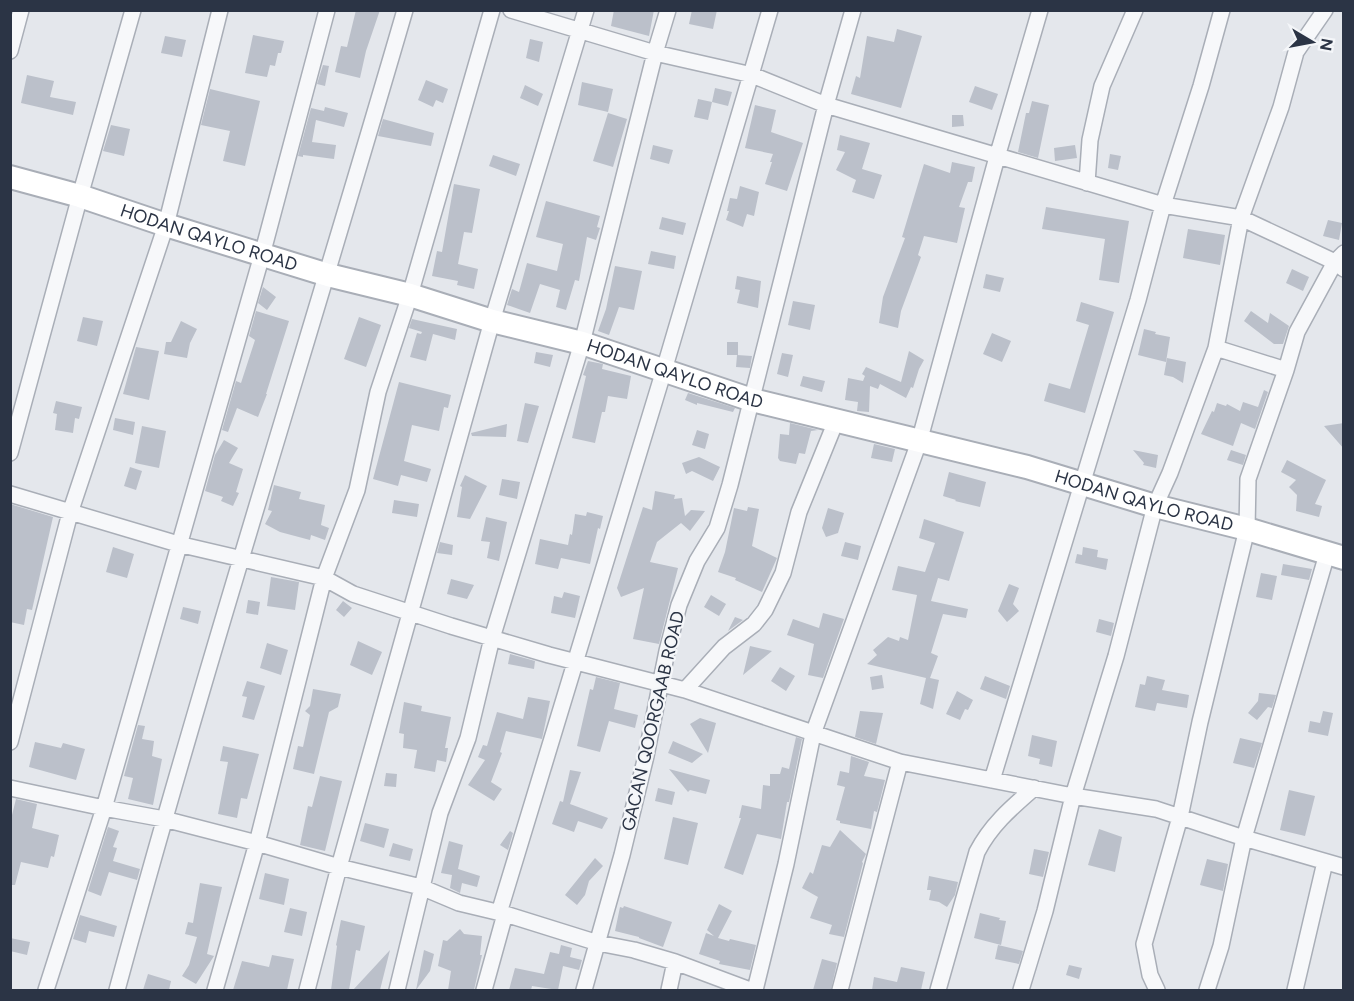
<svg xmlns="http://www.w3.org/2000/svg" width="1354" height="1001" viewBox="0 0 1354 1001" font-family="Figtree,sans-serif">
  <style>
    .building { fill: #bbc0ca }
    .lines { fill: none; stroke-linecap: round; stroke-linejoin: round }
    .street-casing { stroke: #a9aeb7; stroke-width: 18 }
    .secondary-casing { stroke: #a9aeb7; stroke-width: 26 }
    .street { stroke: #f7f8fa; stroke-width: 15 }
    .secondary { stroke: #fff; stroke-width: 22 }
    .labels { text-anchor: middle; stroke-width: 4.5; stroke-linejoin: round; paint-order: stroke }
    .street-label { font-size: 18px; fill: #2b3445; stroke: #f4f6f9 }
  </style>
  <rect width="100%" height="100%" fill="#e4e7ec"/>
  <path class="building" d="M356 10H380L366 51 360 78 335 72 341 46 347 47Z
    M614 10H654L649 36 611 26Z
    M692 10H717L713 29 689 24Z
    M897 29 922 36 901 108 851 94 856 76 860 78 867 36 894 42Z
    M253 35 284 41 281 53H278L275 66 270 65 267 77 245 73Z
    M165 36 186 40 182 57 161 53Z
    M530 39 543 42 539 62 526 58Z
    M323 65 329 66 325 86 317 84Z
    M27 75 54 81 50 97 76 102 73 115 21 103Z
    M426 80 448 89 443 103 436 100 433 107 418 100Z
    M582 82 613 89 608 112 578 105Z
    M525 85 543 94 538 106 520 98Z
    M975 86 998 94 992 110 969 102Z
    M715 88 732 92 728 106 712 102 708 120 694 117 698 99 712 102Z
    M210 89 260 101 245 166 223 161 230 131 201 125Z
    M1032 101 1049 105 1038 158 1018 152 1026 113H1029Z
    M755 105 776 110 771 132 803 143 787 191 765 184 772 162H770L773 154 745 148Z
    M325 107 348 113 344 127 316 120 312 142 336 145 334 159 303 155V157L298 156 311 108 324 111Z
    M608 113 627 119 613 167 593 161Z
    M952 115H963L964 126 952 127Z
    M383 119 434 133 431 146 378 136Z
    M111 125 130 129 124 156 103 151Z
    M840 135 870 143 862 169 882 175 874 199 852 192 856 180 836 170 845 152 837 150Z
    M653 145 673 150 669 164 650 159Z
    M1075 145 1077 158 1055 161 1054 148Z
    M1110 154 1121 156 1118 170 1108 168Z
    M493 155 520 164 516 176 489 166Z
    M952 162 975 167 972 182H968L959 207 965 208 957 243 924 236 918 255 921 257 901 311 898 328 879 323 883 297 905 238 902 237 924 164 950 173Z
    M454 184 480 189 472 233 464 232 458 264 478 269 474 289 457 285 458 281 432 276 437 251 442 252Z
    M740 186 759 192 754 216 747 214 743 227 726 220 729 211H727L730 198 737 199Z
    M546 201 600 216 597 227 600 228 596 240 587 237 579 281 575 280 566 310 556 307 560 290 540 284 530 313 507 305 512 289 519 292 527 263 557 271 563 244 536 237Z
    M1046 207 1129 221 1119 283 1099 280 1105 239 1042 229Z
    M662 217 686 223 683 235 659 229Z
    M1328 220 1342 223 1339 240 1323 236Z
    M1188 229 1225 235 1220 265 1183 258Z
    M651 251 676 256 674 269 648 264Z
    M615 266 642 271 634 310 619 307 609 335 598 331 606 309Z
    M1292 269 1309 277 1303 291 1286 283Z
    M986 274 1004 278 1000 292 983 288Z
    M737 276 761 281 758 308 737 303 740 290 735 289Z
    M263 287 276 297 267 310 258 303Z
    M793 301 815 305 810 330 788 325Z
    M1081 302 1114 312 1085 413 1044 401 1049 383 1070 389 1089 325 1076 321Z
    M256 311 289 321 266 394H267L258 417 237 408 228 432 222 430 236 381 241 383 255 340 249 336Z
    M1251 311 1268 323 1270 313 1289 326 1283 344H1274L1244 321Z
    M83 317 103 321 97 346 77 341Z
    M359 317 381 325 366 367 344 359Z
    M412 319 457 329 455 340 433 334 426 361 410 357 417 333 421 334 422 332 409 328Z
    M181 321 197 329 190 343 187 358 164 354 166 342H171Z
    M1144 329 1156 332 1155 334 1170 337 1166 362 1138 355Z
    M992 333 1011 341 1002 362 983 354Z
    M727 342H738V355H727Z
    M136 347 159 351 149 400 123 394Z
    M909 351 924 360 919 369 913 388 911 387 906 398 880 384 878 389 870 386 869 412 857 411 858 402 845 400 848 378 863 381 865 376 862 374 866 367 901 382Z
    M536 352 553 355 550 367 534 363Z
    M782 353 793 355 788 377 777 374Z
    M737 355 752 356 750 368 736 367Z
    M1167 358 1186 362 1183 383 1173 377 1164 375Z
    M588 361 603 364 602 369 631 376 627 399 608 396 605 412H602L595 443 572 438 586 376 583 375Z
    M803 376 825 381 822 392 800 386Z
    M399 382 451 395 448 408 444 407 439 431 412 425 404 461 431 469 427 482 401 475 398 486 373 479Z
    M1264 390 1268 392 1255 429 1241 423 1233 446 1201 434 1212 411 1214 412 1217 403 1226 406 1227 404 1240 411 1243 402 1258 407Z
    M688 393 735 408 733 412 697 403V405L685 400Z
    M56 401 82 407 79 419 75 418 73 433 55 430 57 414 53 413Z
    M525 403 539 406 528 443 517 441Z
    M115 418 135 422 133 435 113 430Z
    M790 423 818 430 811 431 805 454 799 453 796 464 780 461 778 458 780 434 789 435Z
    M1344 423V449L1324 426Z
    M507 424 506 437 472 436 471 433Z
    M142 426 166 431 159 468 135 463Z
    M697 430 709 434 705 449 692 445Z
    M224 440 238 448 229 463 243 469 236 492 239 493 233 506 221 501 223 497 205 491 215 455Z
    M874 444 895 449 892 462 871 458Z
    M1133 450 1158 455 1156 468 1143 465 1144 463Z
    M1231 450 1246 455 1243 465 1227 460Z
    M699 457 720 467 713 481 692 471 686 474 682 463Z
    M1287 460 1326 480 1315 504 1322 506 1319 517 1296 511 1297 495 1289 487 1296 480 1281 472Z
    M130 467 142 471 136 490 124 486Z
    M949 472 986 482 980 507 955 501 956 500 943 496Z
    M465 475 487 486 470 519 457 517 462 487 460 486Z
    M502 479 520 482 517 499 499 495Z
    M274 485 301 492 299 499 325 505 321 525 329 528 325 540 311 535 310 540 280 532 265 524 272 511 268 510Z
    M655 491 675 495 674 499 682 498 685 516 691 510 705 511 690 531 681 523 657 542 650 562 678 568 659 644 633 639 644 588 621 597 617 588 643 507 652 510Z
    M394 500 419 504 417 517 392 513Z
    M10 504 53 517 32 610 27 609 24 625 10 622Z
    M748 507 759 509 752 546 777 558 762 592 735 580 736 578 718 572 725 552 734 508 747 511Z
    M828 508 844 513 838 533 826 537 822 528Z
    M587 512 603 516 600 529 598 528 590 564 561 558 558 569 535 564 540 539 568 545 570 534 572 535 575 514 586 516Z
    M486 517 507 522 499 561 487 558 490 542 481 541Z
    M924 519 964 532 949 581 938 578 931 601 968 609 966 618 943 614 931 653 938 656 930 678 939 680 933 709 920 704 926 678 867 664 877 655 873 650 888 637 899 641 900 637 908 640 917 595 892 590 898 566 925 572 935 543 919 538Z
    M440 542 453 545 452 555 437 553Z
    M845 542 861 546 858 560 841 556Z
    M113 547 134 554 127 578 106 572Z
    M1083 547 1098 550 1097 557 1108 559 1106 570 1075 563 1077 554 1082 555Z
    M1283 564 1312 569 1309 580 1281 575Z
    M1261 573 1277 576 1272 600 1256 597Z
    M271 577 299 582 295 610 267 606Z
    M451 579 474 585 467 599 447 594Z
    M1009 584 1019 588 1013 604 1019 611 1007 622 998 611Z
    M564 592 580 596 575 618 551 613 554 596 562 598Z
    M711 595 726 604 719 616 704 607Z
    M248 600 260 602 258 615 246 613Z
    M343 601 352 608 344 617 336 610Z
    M183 607 201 611 198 624 180 619Z
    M823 613 844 619 823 678 808 675 814 644 787 635 793 619 819 628Z
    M735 617 743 620 728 631Z
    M1099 619 1114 623 1111 636 1096 632Z
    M358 641 382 652 372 675 350 665Z
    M267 643 288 650 281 675 260 668Z
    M750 646 772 651 743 675Z
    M510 654 535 661 534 669 508 664Z
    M780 667 795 676 786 691 771 681Z
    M882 675 884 688 872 690 870 677Z
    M985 676 1010 686 1006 699 980 689Z
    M1147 676 1165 680 1162 690 1189 695 1187 708 1157 703 1155 711 1135 707 1140 684 1145 685Z
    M596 677 620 683 614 709 638 715 635 728 609 721 600 752 577 746 590 689 593 690Z
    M247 681 265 686 254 720 242 717 247 697 242 696Z
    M313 689 341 694 338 707 329 712 314 774 293 769 298 746 303 747 310 715 305 711 310 706Z
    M957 691 973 700 968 710 965 709 960 720 946 714Z
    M1259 693 1276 695 1272 708 1268 707 1257 720 1248 713 1258 701Z
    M528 697 550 701 542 739 506 731 500 752 502 753 491 782 502 789 494 801 468 785 485 760 478 757 483 745 487 746 497 712 523 719Z
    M404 702 422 706 421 711 451 717 445 748H448L446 762 437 760 435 772 414 768 417 750 403 748 404 734 399 733Z
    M860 711 883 713 876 744 855 737Z
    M1323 711 1333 713 1328 736 1308 732 1310 721 1320 723Z
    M700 718 716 723 708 753 690 724Z
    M138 725 145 726 142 739 154 741 152 756 162 759 153 805 128 799 133 778 124 776Z
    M1032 735 1057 741 1052 767 1039 764 1040 759 1028 756Z
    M796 737 802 739 789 802H787L781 839 757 834 743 875 724 868 741 818H739L742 805 761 809 763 785 770 786V774H780L782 767 789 769Z
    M1240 738 1262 743 1254 768 1233 763Z
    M673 741 703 754 692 763 668 753Z
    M35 742 61 748 63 743 85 749 76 780 29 767Z
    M223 746 259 754 247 799 241 798 237 818 218 814 228 762 220 761Z
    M851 756 869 762 864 776 885 780 877 812 874 811 871 829 840 823V821L836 820 845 787 837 785 840 771 849 773Z
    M669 769 710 780 706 794 690 790 688 792Z
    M570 770 581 772 570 804 608 818 602 829 578 821 574 832 552 824 560 801 563 802Z
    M386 773 397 774 396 787 384 786Z
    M320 776 342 781 325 851 300 845 308 806 312 807Z
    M658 788 675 792 672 805 655 801Z
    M1289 790 1315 796 1305 836 1280 830Z
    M16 799 37 804 32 828 59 835 54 857 51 856 48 868 21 862 15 885H10V823Z
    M673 817 698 823 688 865 664 859Z
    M365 823 389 829 384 848 360 841Z
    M108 827 119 831 113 847 117 848 113 861 140 869 137 880 109 872 101 896 88 891Z
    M1099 829 1122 837 1115 872 1088 865Z
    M840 830 866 854 862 862 863 863 844 937 829 934 832 925 810 918 818 897 802 888 810 872 813 874 822 845 830 847Z
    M510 831 513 833 508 850 500 845Z
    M449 841 463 845 458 869 480 876 477 887 462 883 460 893 450 888 452 875 441 873Z
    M393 843 413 849 410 861 389 856Z
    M1034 849 1049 852 1043 877 1029 874Z
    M595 858 603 866 589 881 585 895 577 905 565 895Z
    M1207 859 1228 864 1223 891 1200 885Z
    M265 873 289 879 284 905 259 899Z
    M929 876 958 882 955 895 947 907 939 902 929 900 931 890H927Z
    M200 883 222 887 207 954 214 956 196 984 182 976 189 965 197 937 185 934 188 922 193 923Z
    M719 904 732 911 718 938 729 941 730 939 756 945 750 970 719 964 720 961 699 954 706 933 714 936 707 930Z
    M624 906 672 922 663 947 639 938V937L615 931 620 907 623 908Z
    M290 908 307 912 302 936 284 932Z
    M980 913 1000 918 999 920 1006 921 1001 945 974 938Z
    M80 915 117 926 114 937 89 931 86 943 73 939Z
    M341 920 365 926 360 951 356 950 349 990H331L337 946 336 945Z
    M460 929 464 934 482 936 480 955H482L474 990H448L451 971 438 966 443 940 447 941Z
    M10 938 30 942 27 955 10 951Z
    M561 945 572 948 570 957 582 960 579 970 563 966 558 990 532 986 531 990H509L515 968 544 974 550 952 559 954Z
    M998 945 1023 951 1019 964 995 959Z
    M390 950 380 990H353Z
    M424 950 434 954 430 971 416 990Z
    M272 955 294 959 287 990H233L242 961 269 967Z
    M822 959 837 963 831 990H813Z
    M1069 965 1082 968 1079 979 1066 975Z
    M901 967 925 972 921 990H872L874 977 897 982Z
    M148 974 171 981 169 990H143Z"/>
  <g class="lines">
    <g class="street-casing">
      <path id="street" d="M511 10 655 53 752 75 826 105 1163 205 1241 218 1335 262 1344 269
        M10 51 21 10
        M1087 183 1090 140 1102 86 1135 10
        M1216 348 1286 370
        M10 453 80 196 133 10
        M10 494 178 544 324 578 353 594 451 626 549 655 685 690 900 762 1073 796 1156 809 1244 838 1344 867
        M685 690 724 647 754 624 765 610 783 573 799 512 836 421
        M10 742 70 513 166 225 220 10
        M992 780 1138 300 1163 205 1201 86 1222 10
        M10 788 104 808 164 819 257 843 339 867 421 887 459 903 505 914 598 943 634 950 675 962 750 990
        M499 913 664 370 770 10
        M46 990 104 808 262 255 327 10
        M117 990C206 662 310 337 405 10
        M215 990 257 843 324 578 357 490 378 392 410 295 492 10
        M307 990 339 867 492 321 586 10
        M397 990 440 813 468 738 492 638 582 343 655 53 668 10
        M484 990 505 914
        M584 990 622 855 646 756 667 651 679 605 697 561 717 528 730 485 826 105 853 10
        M669 990 675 962
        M755 990 786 864 813 734 919 442 997 157 1040 10
        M840 990 900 762
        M938 990 977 852C991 825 1011 808 1034 788
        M1021 990 1045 911 1073 796 1116 656 1155 506 1170 473 1216 348 1241 218 1281 107 1296 52 1325 10
        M1157 990 1150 975 1144 944 1180 817 1200 722 1247 529 1248 479 1286 370 1297 332 1335 262 1344 253
        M1207 990 1221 946 1244 838 1327 554
        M1295 990 1325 862"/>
    </g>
    <g class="secondary-casing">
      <g id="secondary">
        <path id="s1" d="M10 177 80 196 166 225 328 275 410 295 492 321 582 343 752 400 1027 467 1155 506 1247 529 1344 558"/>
      </g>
    </g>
    <use href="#street" class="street"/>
    <use href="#secondary" class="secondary"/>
  </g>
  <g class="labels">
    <g class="street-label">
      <text dy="6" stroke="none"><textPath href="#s1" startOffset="208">HODAN QAYLO ROAD</textPath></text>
      <text dy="6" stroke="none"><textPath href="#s1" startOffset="694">HODAN QAYLO ROAD</textPath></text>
      <text dy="6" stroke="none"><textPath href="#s1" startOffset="1180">HODAN QAYLO ROAD</textPath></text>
      <text transform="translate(653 721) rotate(-77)" y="6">GACAN QOORGAAB ROAD</text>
    </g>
  </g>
  <rect width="1354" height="1001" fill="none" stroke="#2b3445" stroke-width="24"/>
  <g transform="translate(1312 42) rotate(100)" stroke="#f4f6f9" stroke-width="4.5" paint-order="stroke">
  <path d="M0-4.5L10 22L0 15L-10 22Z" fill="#2b3445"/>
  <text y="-9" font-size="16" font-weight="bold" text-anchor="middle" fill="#2b3445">N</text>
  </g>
</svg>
